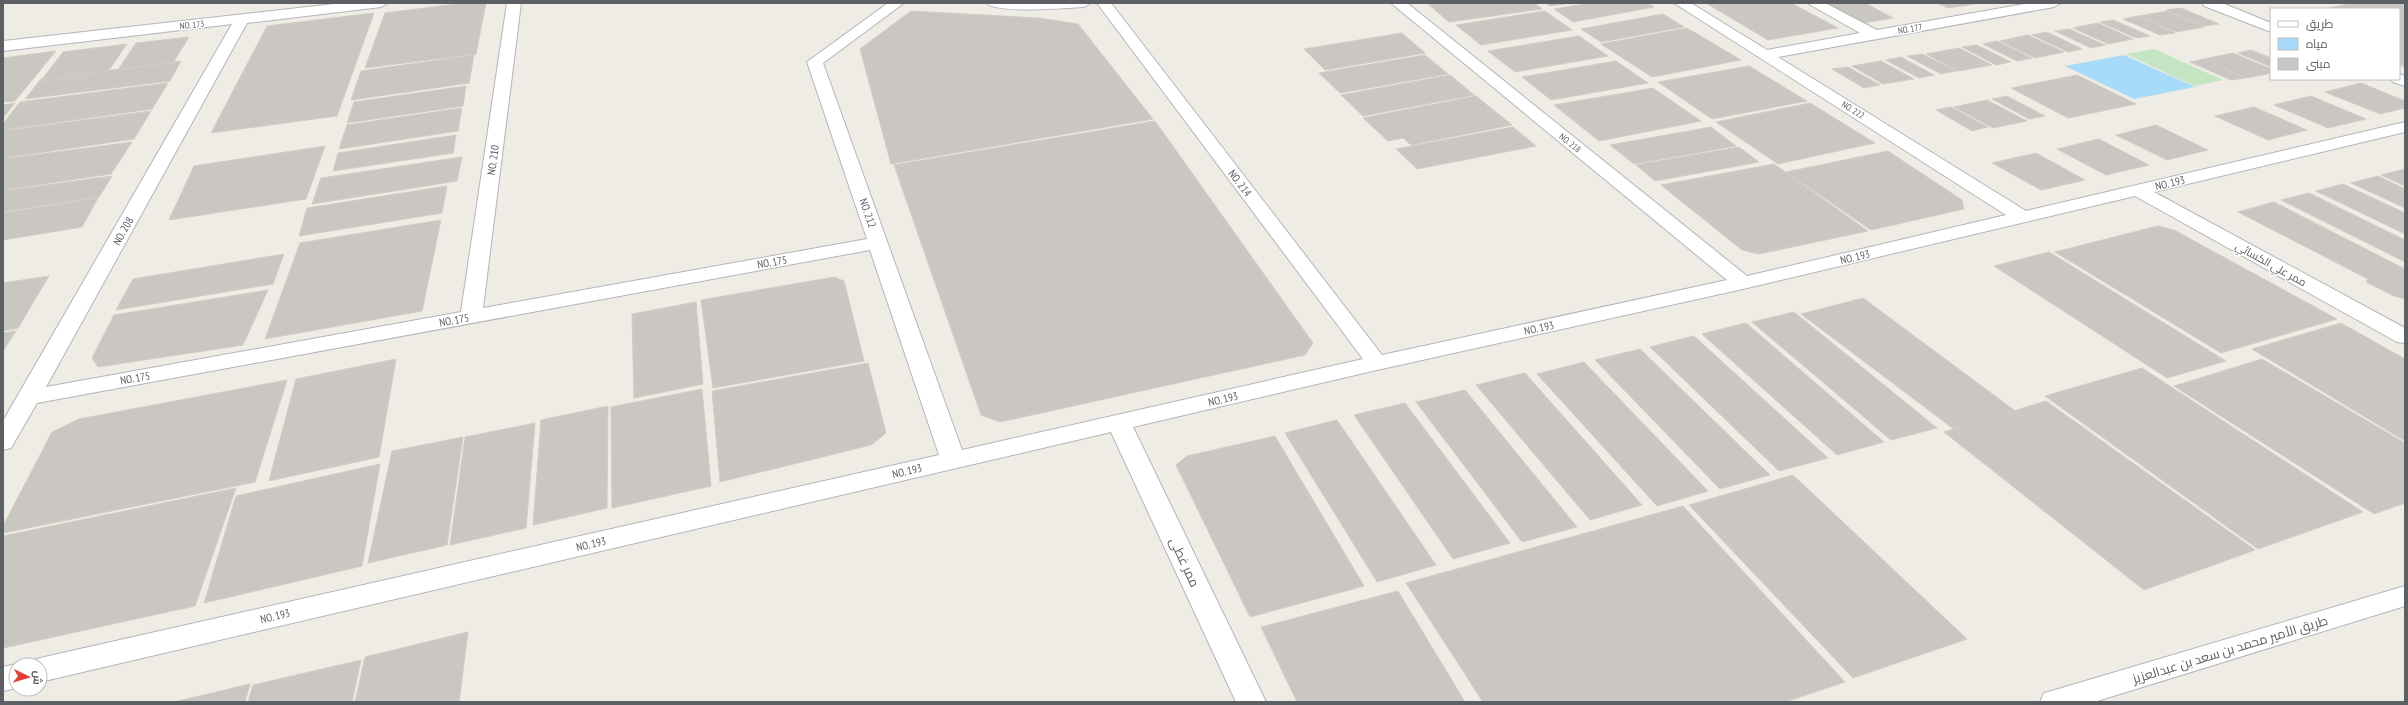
<svg xmlns="http://www.w3.org/2000/svg" width="2408" height="705" viewBox="0 0 2408 705" font-family="'PT Sans Narrow',Cairo,sans-serif">
  <style>
    .green { fill: #c4e4c2 }
    .water { fill: #a8dafa }
    .building { fill: #cac6c2; stroke: #d2cdc3 }
    .lines { fill: none; stroke-linecap: round; stroke-linejoin: round }
    .street-casing { stroke: #b2b5b9; stroke-width: 2 }
    .secondary-casing { stroke: #b3b7bb; stroke-width: 2 }
    .street { fill: #fff; fill-rule: evenodd }
    .secondary { fill: #fff; fill-rule: evenodd }
    .labels { text-anchor: middle; stroke-width: 3; stroke-linejoin: round; paint-order: stroke }
    .far-street-label { font-size: 9px; fill: #5c6064; stroke: #fff }
    .street-label { font-size: 11px; fill: #5c6064; stroke: #fff }
    .near-street-label { font-size: 13px; fill: #5c6064; stroke: #fff }
  </style>
  <rect width="100%" height="100%" fill="#eeece5"/>
  <path class="green" d="M2154 49 2223 80 2194 86 2126 54Z"/>
  <path class="water" d="M2124 55 2195 87 2134 99 2065 66Z"/>
  <path class="building" d="M465 3H486L476 54 365 68 385 13Z
    M1427 3H1534L1542 9 1449 22Z
    M1545 3H1571L1550 6Z
    M1591 3H1647L1654 7 1573 22 1554 9Z
    M1706 3H1791L1838 28 1768 40Z
    M1827 3H1865L1893 18 1863 23Z
    M1937 3H1972L1974 4 1948 8Z
    M2355 3H2405V67L2399 65V9H2323Z
    M2181 8 2219 24 2204 26 2166 10Z
    M911 11 1039 18 1078 24 1153 119 891 164 860 49Z
    M1545 11 1572 30 1481 45 1456 25Z
    M2167 11 2204 27 2176 32 2139 16Z
    M374 13 337 116 211 133 267 26Z
    M1663 14 1684 27 1601 42 1581 29Z
    M2138 16 2175 33 2160 35 2123 19Z
    M2113 20 2150 36 2136 38 2100 22Z
    M2098 23 2133 39 2108 44 2073 28Z
    M1687 28 1741 60 1652 77 1601 44Z
    M2069 29 2105 45 2091 48 2055 31Z
    M2047 32 2082 49 2068 52 2032 35Z
    M1402 33 1425 53 1325 70 1304 49Z
    M2028 35 2064 52 2035 58 2000 41Z
    M1579 36 1608 56 1515 72 1488 51Z
    M189 37 173 63 118 70 136 43Z
    M1997 41 2032 58 2017 61 1983 44Z
    M127 44 107 73 40 82 63 52Z
    M1977 45 2011 62 1996 65 1962 47Z
    M1959 48 1992 65 1958 71 1926 54Z
    M2251 50 2271 58V67L2238 53Z
    M56 51 15 101 3 102V58Z
    M2233 53 2271 69V73L2247 78 2204 59Z
    M1922 54 1956 71 1941 74 1907 56Z
    M474 55 469 83 351 100 361 71Z
    M1425 55 1448 74 1340 93 1319 73Z
    M1901 57 1934 75 1919 78 1886 60Z
    M2204 59 2245 78 2231 80 2190 62Z
    M181 61 170 81 25 99 41 79Z
    M1616 61 1648 83 1551 100 1522 77Z
    M1881 61 1914 79 1883 84 1852 66Z
    M1749 66 1807 101 1712 119 1658 82Z
    M1848 67 1880 85 1864 88 1832 69Z
    M1450 75 1474 95 1363 116 1341 95Z
    M2077 75 2136 104 2068 118 2011 88Z
    M168 83 152 109 3 130V124L20 102Z
    M2361 83 2405 101V108L2380 114 2325 92Z
    M466 86 463 106 347 123 354 102Z
    M1653 88 1701 121 1599 141 1554 105Z
    M1476 96 1512 125 1411 145 1403 138 1388 141 1363 118Z
    M2007 96 2045 116 2029 119 1992 99Z
    M2311 96 2366 119 2328 128 2274 105Z
    M1987 100 2027 121 1993 128 1954 107Z
    M15 103 3 118V105Z
    M1810 103 1875 143 1778 164 1716 122Z
    M1951 107 1988 127 1972 131 1936 110Z
    M2254 107 2307 130 2268 140 2215 116Z
    M462 108 458 131 339 149 347 125Z
    M151 111 134 139 3 158V131Z
    M1155 121 1313 343 1305 355 1000 422 981 415 894 165Z
    M2156 125 2208 150 2167 160 2116 135Z
    M1513 127 1536 146 1417 169 1396 149Z
    M1711 127 1736 146 1634 164 1610 145Z
    M456 135 453 153 333 171 338 153Z
    M2099 139 2149 165 2106 175 2057 149Z
    M132 142 111 174 3 190V159Z
    M325 146 306 199 169 220 194 166Z
    M1739 147 1759 162 1655 181 1636 165Z
    M1888 151 1962 200 1964 209 1871 230 1786 172Z
    M2036 153 2085 180 2041 190 1992 163Z
    M462 157 457 181 312 204 321 178Z
    M1774 164 1868 231 1759 254 1742 250 1661 185Z
    M2405 169V186L2381 175Z
    M112 176 99 197 3 212V191Z
    M2378 176 2405 189V208L2351 183Z
    M2343 184 2405 213V234L2316 191Z
    M447 186 442 213 299 236 307 208Z
    M2309 193 2405 240V262L2281 200Z
    M98 198 82 227 3 240V213Z
    M2274 202 2405 269V299L2394 296 2366 282 2368 279 2238 212Z
    M441 220 422 311 265 339 300 243Z
    M2158 226 2174 230 2337 319 2221 353 2055 252Z
    M2049 252 2226 361 2167 378 1994 266Z
    M284 254 273 284 116 310 133 279Z
    M49 276 18 328 3 331V283Z
    M834 277 844 281 864 361 713 388 701 300Z
    M268 290 243 345 98 367 92 358 114 315Z
    M1863 298 2022 416 1963 436 1801 314Z
    M696 302 703 384 634 398 632 314Z
    M1794 312 1937 428 1891 440 1752 322Z
    M1746 323 1884 442 1837 455 1702 334Z
    M2341 323 2405 359V441L2252 349Z
    M16 331 3 351V333Z
    M1694 336 1828 458 1779 471 1650 347Z
    M1640 349 1770 475 1720 489 1595 360Z
    M396 359 379 457 269 481 296 379Z
    M2262 359 2405 443V503L2374 514 2174 386Z
    M1584 362 1708 491 1657 506 1537 374Z
    M868 363 886 433 871 445 720 482 712 391Z
    M2142 368 2363 512 2258 549 2045 396Z
    M1525 373 1642 505 1590 520 1476 385Z
    M287 380 255 482 3 533V526L52 432 79 419Z
    M702 389 711 486 612 508 611 407Z
    M1465 390 1577 527 1522 542 1416 402Z
    M2046 401 2255 550 2144 590 1944 432Z
    M1405 403 1510 543 1453 559 1354 415Z
    M608 406 607 508 533 525 541 420Z
    M1337 420 1436 565 1377 582 1285 433Z
    M535 423 526 528 450 545 465 437Z
    M1275 436 1364 586 1250 617 1176 465 1187 456Z
    M463 437 447 545 368 563 392 451Z
    M380 464 362 566 204 603 236 496Z
    M1793 475 1967 639 1853 678 1689 505Z
    M236 488 195 606 3 648V536Z
    M1683 506 1845 682 1785 702H1483L1406 583Z
    M1398 591 1465 702H1297L1261 627Z
    M468 632 459 702H355L365 657Z
    M361 660 352 702H248L253 685Z
    M250 684 245 702H174Z"/>
  <g class="lines">
    <g class="street-casing">
      <path id="street" d="M343 3H388L381 7 247 23 46 387 461 312 507 3H521L483 308 867 239 807 62 888 3H904L823 63 962 450 1363 359 1097 3H1111L1382 355 1727 280 1391 3H1407L1747 276 2006 215 1674 3H1691L1767 50 1860 33 1807 3H1825L1877 30 2030 3H2061L2054 7 1778 57 2026 211 2405 122V132L2154 192 2405 328V343L2397 342 2135 196 1743 289 1377 370 1133 427 1266 702H1236L1111 432 40 682V665H28L30 662 40 658 939 455 870 250 37 403 11 448 3 450V421L232 24 3 51V41Z
        M987 3H1091L1084 7C1068 8 995 14 987 3Z
        M2202 3H2222L2271 23V32L2204 6Z
        M2399 74 2405 76V86L2393 82 2391 79H2399Z
        M16 664 18 665H16V688L3 691V667Z"/>
    </g>
    <g class="secondary-casing">
      <path id="secondary" d="M2405 586V606L2094 702H2040L2044 693 2055 690Z"/>
    </g>
    <use href="#street" class="street"/>
    <use href="#secondary" class="secondary"/>
  </g>
  <g class="labels">
    <g class="far-street-label">
      <text transform="translate(192 25) rotate(-6)" y="3">NO. 173</text>
      <text transform="translate(1910 29) rotate(-10)" y="3">NO. 177</text>
      <text transform="translate(1853 110) rotate(32)" y="3">NO. 222</text>
      <text transform="translate(1570 143) rotate(39)" y="3">NO. 218</text>
    </g>
    <g class="street-label">
      <text transform="translate(493 160) rotate(-82)" y="4">NO. 210</text>
      <text transform="translate(1240 183) rotate(53)" y="4">NO. 214</text>
      <text transform="translate(2170 183) rotate(-13)" y="4">NO. 193</text>
      <text transform="translate(868 213) rotate(71)" y="4">NO. 212</text>
      <text transform="translate(123 231) rotate(-61)" y="4">NO. 208</text>
      <text transform="translate(1855 257) rotate(-13)" y="4">NO. 193</text>
      <text transform="translate(772 262) rotate(-10)" y="4">NO. 175</text>
      <text transform="translate(2271 264) rotate(29)" y="4">ممر علي الكسائي</text>
      <text transform="translate(454 320) rotate(-10)" y="4">NO. 175</text>
      <text transform="translate(1539 328) rotate(-12)" y="4">NO. 193</text>
      <text transform="translate(135 378) rotate(-10)" y="4">NO. 175</text>
      <text transform="translate(1223 399) rotate(-13)" y="4">NO. 193</text>
      <text transform="translate(907 471) rotate(-13)" y="4">NO. 193</text>
      <text transform="translate(591 544) rotate(-13)" y="4">NO. 193</text>
      <text transform="translate(275 616) rotate(-13)" y="4">NO. 193</text>
    </g>
    <g class="near-street-label">
      <text transform="translate(1185 562) rotate(65)" y="5">ممر غطى</text>
      <text transform="translate(2230 649) rotate(-17)" y="5">طريق الأمير محمد بن سعد بن عبدالعزيز</text>
    </g>
  </g>
  <rect width="2408" height="705" fill="none" stroke="#5c6064" stroke-width="8"/>
  <rect x="2270" y="8" width="130" height="72" fill="#ffffff" stroke="#bebfc1"/>
  <rect x="2278" y="21" width="20" height="6" fill="#ffffff" stroke="#bebfc1"/>
  <text x="2306" y="28" font-size="12" fill="#5c6064">طريق</text>
  <rect x="2278" y="38" width="20" height="12" fill="#a8dafa" stroke="#bebfc1"/>
  <text x="2306" y="48" font-size="12" fill="#5c6064">مياه</text>
  <rect x="2278" y="58" width="20" height="12" fill="#cac6c2" stroke="#bebfc1"/>
  <text x="2306" y="68" font-size="12" fill="#5c6064">مبنى</text>
  <g transform="translate(28 677) rotate(95)"><circle r="19" fill="#ffffff" stroke="#bebfc1"/>
  <path d="M0-3L7 15L0 10L-7 15Z" fill="#e03e39"/>
  <text y="-6" font-size="11" font-weight="bold" text-anchor="middle" fill="#5c6064">ش</text>
  </g>
</svg>
